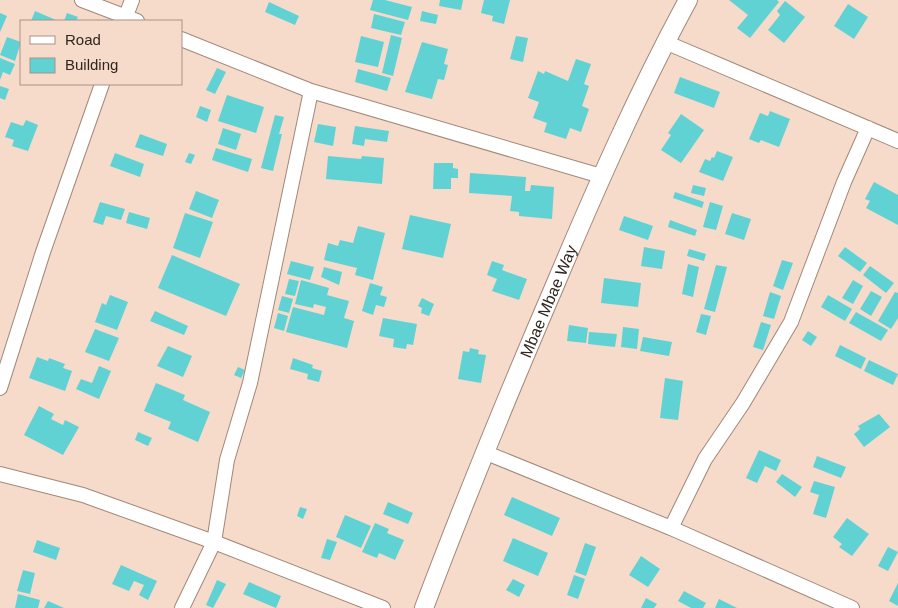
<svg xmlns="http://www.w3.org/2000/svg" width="898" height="608" viewBox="0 0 898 608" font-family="Arial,sans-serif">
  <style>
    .building { fill: #61d2d4 }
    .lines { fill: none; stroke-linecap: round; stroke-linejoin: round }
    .minor-casing { stroke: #a18879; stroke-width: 16 }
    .tertiary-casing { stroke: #a18879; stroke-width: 20 }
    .minor { stroke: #fff; stroke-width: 14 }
    .tertiary { stroke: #fff; stroke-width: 18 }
    .labels { text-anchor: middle; stroke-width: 4; stroke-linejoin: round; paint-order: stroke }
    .street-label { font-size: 16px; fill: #302620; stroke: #f6daca }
  </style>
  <rect width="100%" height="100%" fill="#f6daca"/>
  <path class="building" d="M373 0H385L412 7 408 20 370 10Z
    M440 0H463L461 10 439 6Z
    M484 0H510L504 24 492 21 493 16 481 13Z
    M729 0H777L779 2 750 38 737 28 748 15Z
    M785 1 805 17 784 43 768 30 780 15 777 11Z
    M269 2 299 16 295 25 265 12Z
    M848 4 868 17 854 39 834 26Z
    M35 11 56 20V21H31Z
    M422 11 438 15 436 24 420 21Z
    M0 13 7 16 0 32Z
    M67 13 78 17 76 21H64Z
    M374 14 405 22 401 35 371 28Z
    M391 35 402 38 393 76 382 73Z
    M361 36 384 42 378 67 355 62Z
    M516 36 528 38 523 62 510 59Z
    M7 37 21 42 15 61 0 55Z
    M422 42 448 49 444 64 448 65 444 80 438 79 432 99 405 92Z
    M0 58 15 64 10 75 3 72 0 80Z
    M576 59 591 64 584 84 589 86 582 106 589 109 581 132 570 128 566 139 544 132 547 123 533 118 539 102 528 98 538 71 544 74 545 71 568 81Z
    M217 68 226 72 215 94 206 90Z
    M358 69 391 78 387 91 355 82Z
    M680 77 720 92 714 108 674 93Z
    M0 86 9 89 5 100 0 98Z
    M227 95 264 107 256 133 218 121Z
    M200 106 211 110 207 122 196 117Z
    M770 111 790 119 779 147 761 140 759 143 749 139 760 113 768 116Z
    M681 114 704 130 681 163 661 150 671 135 668 133Z
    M275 115 284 117 279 134H282L273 171 261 168Z
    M26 120 38 125 28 151 12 146 14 140 5 137 11 122 23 126Z
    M318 124 336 127 333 146 314 142Z
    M355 126 389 131 387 142 365 139 364 146 352 144Z
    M223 128 241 134 236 150 218 144Z
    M140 134 167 144 163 156 135 147Z
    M216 148 252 159 248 172 212 160Z
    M717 151 733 157 723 181 699 172 705 159 710 161 712 157 714 158Z
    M115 153 144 164 140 177 110 166Z
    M189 153 195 155 191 164 185 162Z
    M328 156 361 159 362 156 384 158 382 184 326 179Z
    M434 163H453V168L458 169V178H451V189H433Z
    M470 173 526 177 525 191H530L531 185 554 187 552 219 519 216V212L510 211 512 196 469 193Z
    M874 182 898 195V225L866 208 870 201 865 199Z
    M693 185 706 188 704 196 691 193Z
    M196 191 219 200 212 218 189 209Z
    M675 192 704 202 702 208 673 198Z
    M100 202 125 209 121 220 106 216 103 225 93 222Z
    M710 202 723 206 716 230 703 227Z
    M129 212 150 218 147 229 126 223Z
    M185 213 213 222 200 258 173 248Z
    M732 213 751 219 744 240 725 234Z
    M410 215 451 224 443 258 402 249Z
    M624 216 653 226 648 240 619 230Z
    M670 220 697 230 695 236 668 227Z
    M358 226 385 233 373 280 355 275 357 268 324 260 328 243 338 246 340 240 353 243Z
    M644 247 665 251 662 269 641 266Z
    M845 247 867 263 860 272 838 256Z
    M689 249 706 254 704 261 687 256Z
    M172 255 240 284 226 316 158 288Z
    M782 260 793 263 783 290 773 286Z
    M291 261 314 267 310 280 287 274Z
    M492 261 504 265 502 270 527 279 519 300 492 291 497 279 487 275Z
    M688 264 699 267 693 297 682 294Z
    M716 265 727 267 715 312 704 309Z
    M870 266 894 283 886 293 863 275Z
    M324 267 342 272 339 285 321 277Z
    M604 278 641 283 638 307 601 303Z
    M289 279 299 281 295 296 285 294Z
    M301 280 329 288 327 295 349 301 344 318 354 321 347 348 286 332 293 307 324 315 326 307 314 304 313 308 295 304Z
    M853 280 863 286 853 304 842 298Z
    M370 283 383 287 380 295 387 297 384 307 376 305 373 315 362 311Z
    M871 291 882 297 871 316 860 309Z
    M770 292 781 296 774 319 763 316Z
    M895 292 898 293V318L891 329 878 321Z
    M110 295 128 302 117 330 95 322 102 303 106 305Z
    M828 295 852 309 845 321 821 307Z
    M282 296 293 299 289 313 278 310Z
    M422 298 434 304 429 316 421 313 422 308 418 306Z
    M155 311 188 326 184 335 150 321Z
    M856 312 888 330 881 341 849 323Z
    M278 313 288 316 284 331 274 328Z
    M701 314 711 316 706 335 696 332Z
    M383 318 417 324 413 345 407 344 406 349 393 347 394 339 379 336Z
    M761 322 771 325 763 350 753 347Z
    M569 325 588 328 586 343 567 341Z
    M623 327 639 329 637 349 621 347Z
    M95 329 119 338 109 361 85 352Z
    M808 331 817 337 811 346 802 340Z
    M589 332 617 334 615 347 588 344Z
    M643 337 672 342 669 356 640 351Z
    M840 345 866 358 861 369 835 356Z
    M168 346 192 356 183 377 157 366Z
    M470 348 479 350 478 354 486 355 481 383 458 379 463 351 469 352Z
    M37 357 48 361 49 358 65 364 63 368 72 371 65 391 29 378Z
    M293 358 313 365 312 368 322 371 319 382 307 379 308 374 290 369Z
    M869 360 898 374 893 385 864 371Z
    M99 366 111 371 99 399 76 389 81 379 92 383Z
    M238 367 245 370 241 378 234 375Z
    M665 378 683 381 678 420 660 418Z
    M156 383 185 395 183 400 210 412 198 442 168 429 171 422 144 411Z
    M39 406 54 414 51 419 63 425 65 420 79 427 63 455 24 435Z
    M879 414 890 427 864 447 854 434 860 429 858 426Z
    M138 432 152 438 148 446 135 440Z
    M759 450 781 460 776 471 765 466 757 483 746 478Z
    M817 456 846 467 841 478 813 467Z
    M782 474 802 487 795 497 776 482Z
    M814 481 835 487 826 518 813 514 819 495 810 492Z
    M512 497 560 518 552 536 504 515Z
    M388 502 413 513 408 524 383 514Z
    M300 507 307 509 303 519 297 516Z
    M345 515 371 526 361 548 336 537Z
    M847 518 869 534 852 556 839 547 842 544 833 537Z
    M375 523 389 529 387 533 404 540 395 560 379 553 377 558 362 552Z
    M513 538 548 553 538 576 503 561Z
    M327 539 337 542 330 560 321 558Z
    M37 540 60 548 56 560 33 552Z
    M585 543 596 547 586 576 575 572Z
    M888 547 898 552 888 571 878 566Z
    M641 556 660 569 648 587 629 575Z
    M121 565 157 581 148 600 139 595 144 585 134 581 129 591 112 584Z
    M23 570 35 573 30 594 17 591Z
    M574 575 585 579 578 599 567 595Z
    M513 579 525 585 519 597 506 590Z
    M217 580 226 584 213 608 206 605Z
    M249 582 281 596 276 608 243 594Z
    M898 583V606L889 601Z
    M684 591 706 603 703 608H691L678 601Z
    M18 594 40 600 38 608H15Z
    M646 598 657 604 654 608H641Z
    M719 599 737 608H715Z
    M48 601 64 608H44Z"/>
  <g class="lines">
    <g class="minor-casing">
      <path id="minor" d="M82 0 137 21
        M124 21 132 0
        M181 39 311 91 601 176
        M665 42 898 141
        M0 388 43 252 102 84
        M484 452 671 528 852 608
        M0 474 83 495 214 542 383 608
        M671 528 705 459 743 403 791 322 844 182 868 128
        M182 608 214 542 227 460 250 383 311 91"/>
    </g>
    <g class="tertiary-casing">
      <g id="tertiary">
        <path id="s1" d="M424 608C465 499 509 392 555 285 596 188 638 92 688 0"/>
      </g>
    </g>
    <use href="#minor" class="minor"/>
    <use href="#tertiary" class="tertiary"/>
  </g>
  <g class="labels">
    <g class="street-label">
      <text dy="6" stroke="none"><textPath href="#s1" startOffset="331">Mbae Mbae Way</textPath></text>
    </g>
  </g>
  <rect x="20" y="20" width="162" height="65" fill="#f6daca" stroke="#a79286"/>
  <rect x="30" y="36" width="25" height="8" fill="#ffffff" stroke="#a79286"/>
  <text x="65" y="45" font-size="15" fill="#302620">Road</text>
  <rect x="30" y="58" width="25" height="15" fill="#61d2d4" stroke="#a79286"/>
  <text x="65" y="70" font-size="15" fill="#302620">Building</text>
</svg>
